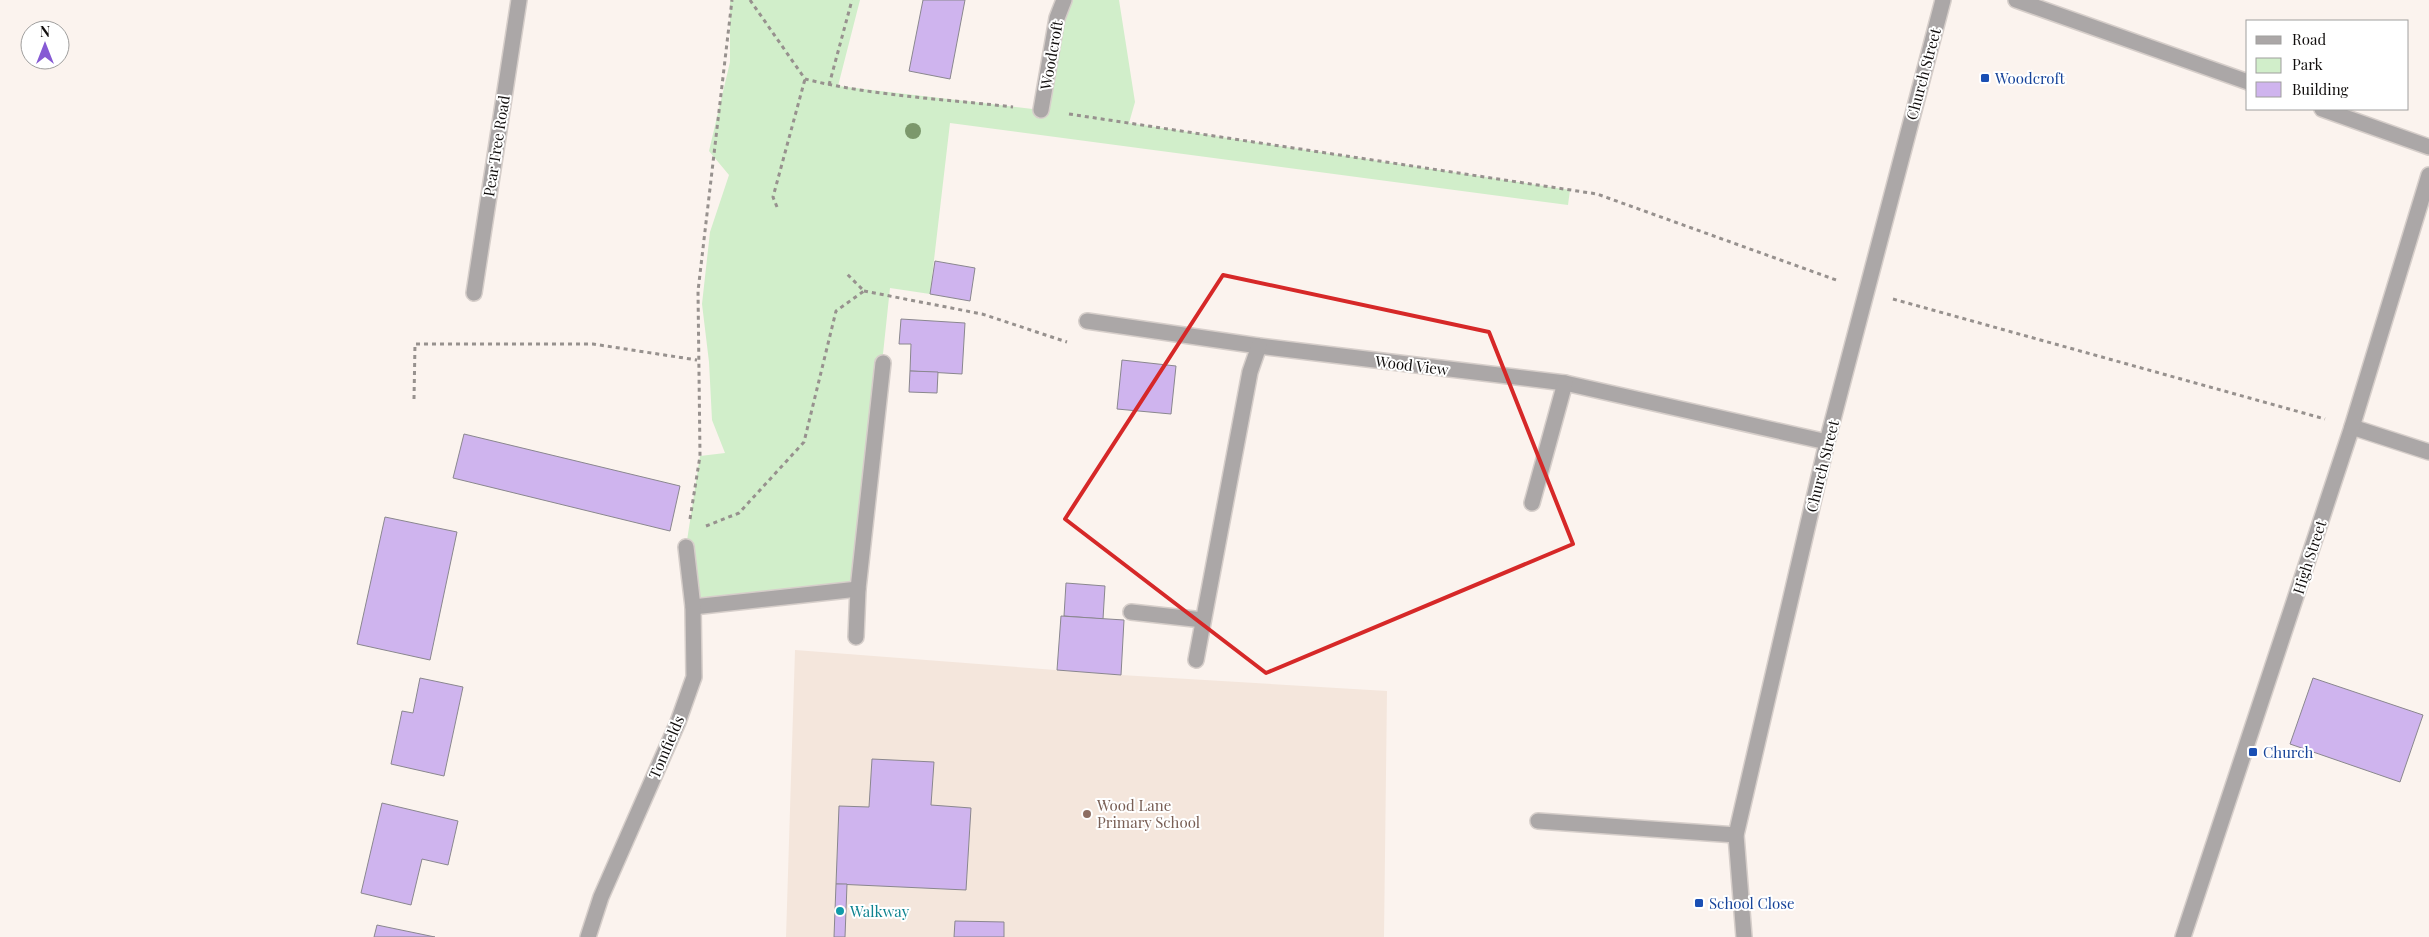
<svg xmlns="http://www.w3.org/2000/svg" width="2429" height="937" viewBox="0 0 2429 937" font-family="'Playfair Display',serif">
<rect width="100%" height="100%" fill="#fbf3ee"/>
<!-- built -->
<polygon fill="#f4e6dc" points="795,650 1121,675 1387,691 1384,937 786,937"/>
<!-- green -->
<polygon fill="#d1eeca" points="730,0 860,0 838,86 1041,110 1064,0 1119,0 1135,102 1129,123 1570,190 1568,205 950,123 930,294 890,288 858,589 693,607 686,547 700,456 725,453 712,420 709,362 702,304 710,232 729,175 709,151 730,62"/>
<!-- building -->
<g fill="#cfb4ee" stroke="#8a878e">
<polygon points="923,0 965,0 950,79 909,71"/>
<polygon points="935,261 975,268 970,301 930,294"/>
<polygon points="901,319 965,323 962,374 910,371 911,344 899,344"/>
<polygon points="1122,360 1176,366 1171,414 1117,409"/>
<polygon points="910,371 938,372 937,393 909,392"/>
<polygon points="464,434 680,486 670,531 453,478"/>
<polygon points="385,517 457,532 430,660 357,644"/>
<polygon points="1066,583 1105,586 1103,619 1064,616"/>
<polygon points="1061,616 1124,620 1121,675 1057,670"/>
<polygon points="420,678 463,687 444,776 391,764 402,711 413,713"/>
<polygon points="2313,678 2423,715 2400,782 2290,744"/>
<polygon points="872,759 934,762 931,805 971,808 966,890 836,884 839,806 869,807"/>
<polygon points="382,803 458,821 448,865 422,859 411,905 361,893"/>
<polygon points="836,884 847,884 845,937 834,937"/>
<polygon points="955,921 1004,922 1004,937 954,937"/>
<polygon points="377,925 435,937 374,937"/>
</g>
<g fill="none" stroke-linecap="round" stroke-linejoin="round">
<defs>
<g id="minor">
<polyline points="2016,0 2248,82"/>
<polyline points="2322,109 2429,147"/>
<polyline points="1041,110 1057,18 1064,0"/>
<polyline points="474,293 519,0"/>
<polyline points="1087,321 1259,346 1565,383 1827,442"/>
<polyline points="2352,427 2429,452"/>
<polyline points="1532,503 1565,383"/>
<polyline points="693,607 858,589"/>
<polyline points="1131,612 1203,620"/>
<polyline points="856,637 858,589 883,363"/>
<polyline points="1196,660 1250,372 1259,346"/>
<polyline points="1538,821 1736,835"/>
<polyline points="588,937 601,897 678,722 694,677 693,607 686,547"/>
<polyline points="1744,937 1736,835 1827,442 1943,0"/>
<polyline points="2183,937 2352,427 2429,175"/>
</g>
</defs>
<!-- minor casing -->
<use href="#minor" stroke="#d6ceca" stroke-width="18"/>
<!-- path -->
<g stroke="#97918e" stroke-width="3" stroke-dasharray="4 4" stroke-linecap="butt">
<path d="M750,0l55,79c68,17 139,20 208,28"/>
<polyline points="829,85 852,0"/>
<polyline points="1069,114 1597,194 1839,281"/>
<polyline points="777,207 773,197 805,79"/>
<polyline points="864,291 982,314 1067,342"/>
<polyline points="1893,299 2325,419"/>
<polyline points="414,399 415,344 593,344 697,360"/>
<polyline points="690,519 700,456 698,291 732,0"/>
<polyline points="706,526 739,513 804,442 836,311 864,291 846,273"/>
</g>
<!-- minor -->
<use href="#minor" stroke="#aba7a7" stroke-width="15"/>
</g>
<!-- trees -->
<circle fill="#7c986c" cx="913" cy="131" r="8"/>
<!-- marked area -->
<path fill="none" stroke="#d62828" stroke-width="4" stroke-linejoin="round" d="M1223,275l266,57 84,212 -307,129 -201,-154z"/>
<!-- markers -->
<g fill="#1a4fb4" stroke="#fff" stroke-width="2">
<rect x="1980" y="73" width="10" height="10" rx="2.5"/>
<rect x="2248" y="747" width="10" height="10" rx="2.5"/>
<rect x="1694" y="898" width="10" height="10" rx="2.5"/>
</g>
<circle fill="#8d6e63" stroke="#fff" stroke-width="2" cx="1087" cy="814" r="5"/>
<circle fill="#0f9aa8" stroke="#fff" stroke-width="2" cx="840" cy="911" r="5"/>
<g text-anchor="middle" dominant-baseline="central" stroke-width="4" stroke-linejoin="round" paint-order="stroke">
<!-- street labels -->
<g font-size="15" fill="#110e0d" stroke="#fff">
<text transform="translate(1051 55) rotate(-80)">Woodcroft</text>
<text transform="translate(1923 74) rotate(-75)">Church Street</text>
<text transform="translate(496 146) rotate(-81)">Pear Tree Road</text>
<text transform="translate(1412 365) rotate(7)">Wood View</text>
<text transform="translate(1822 466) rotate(-76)">Church Street</text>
<text transform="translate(2309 557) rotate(-72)">High Street</text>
<text transform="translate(666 747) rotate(-67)">Tomfields</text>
</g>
<!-- transit labels -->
<g font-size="15" fill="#164399" stroke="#fff" text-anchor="start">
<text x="1995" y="78">Woodcroft</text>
<text x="2263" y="752">Church</text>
<text x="1709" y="903">School Close</text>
</g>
<!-- education labels -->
<g font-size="15" fill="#785e54" stroke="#fff" text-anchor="start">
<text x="1097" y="805">Wood Lane<tspan x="1097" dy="17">Primary School</tspan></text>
</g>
<!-- culture labels -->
<g font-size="15" fill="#0d838f" stroke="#fff" text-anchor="start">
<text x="850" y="911">Walkway</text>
</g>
</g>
<!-- legend -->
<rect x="2246" y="20" width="162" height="90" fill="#ffffff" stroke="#a09f9e"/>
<rect x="2256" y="36" width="25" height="8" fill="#aba7a7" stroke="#a09f9e"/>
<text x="2292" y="45" font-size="15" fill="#110e0d">Road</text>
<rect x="2256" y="58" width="25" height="15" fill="#d1eeca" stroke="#a09f9e"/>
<text x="2292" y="70" font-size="15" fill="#110e0d">Park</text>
<rect x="2256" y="82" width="25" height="15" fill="#cfb4ee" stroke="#a09f9e"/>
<text x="2292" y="95" font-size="15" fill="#110e0d">Building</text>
<!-- north arrow -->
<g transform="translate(45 45)"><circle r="24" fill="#ffffff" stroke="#a09f9e"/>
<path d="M0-4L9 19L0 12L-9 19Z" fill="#865ad4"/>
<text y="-8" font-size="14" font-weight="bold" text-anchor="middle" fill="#110e0d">N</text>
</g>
</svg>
